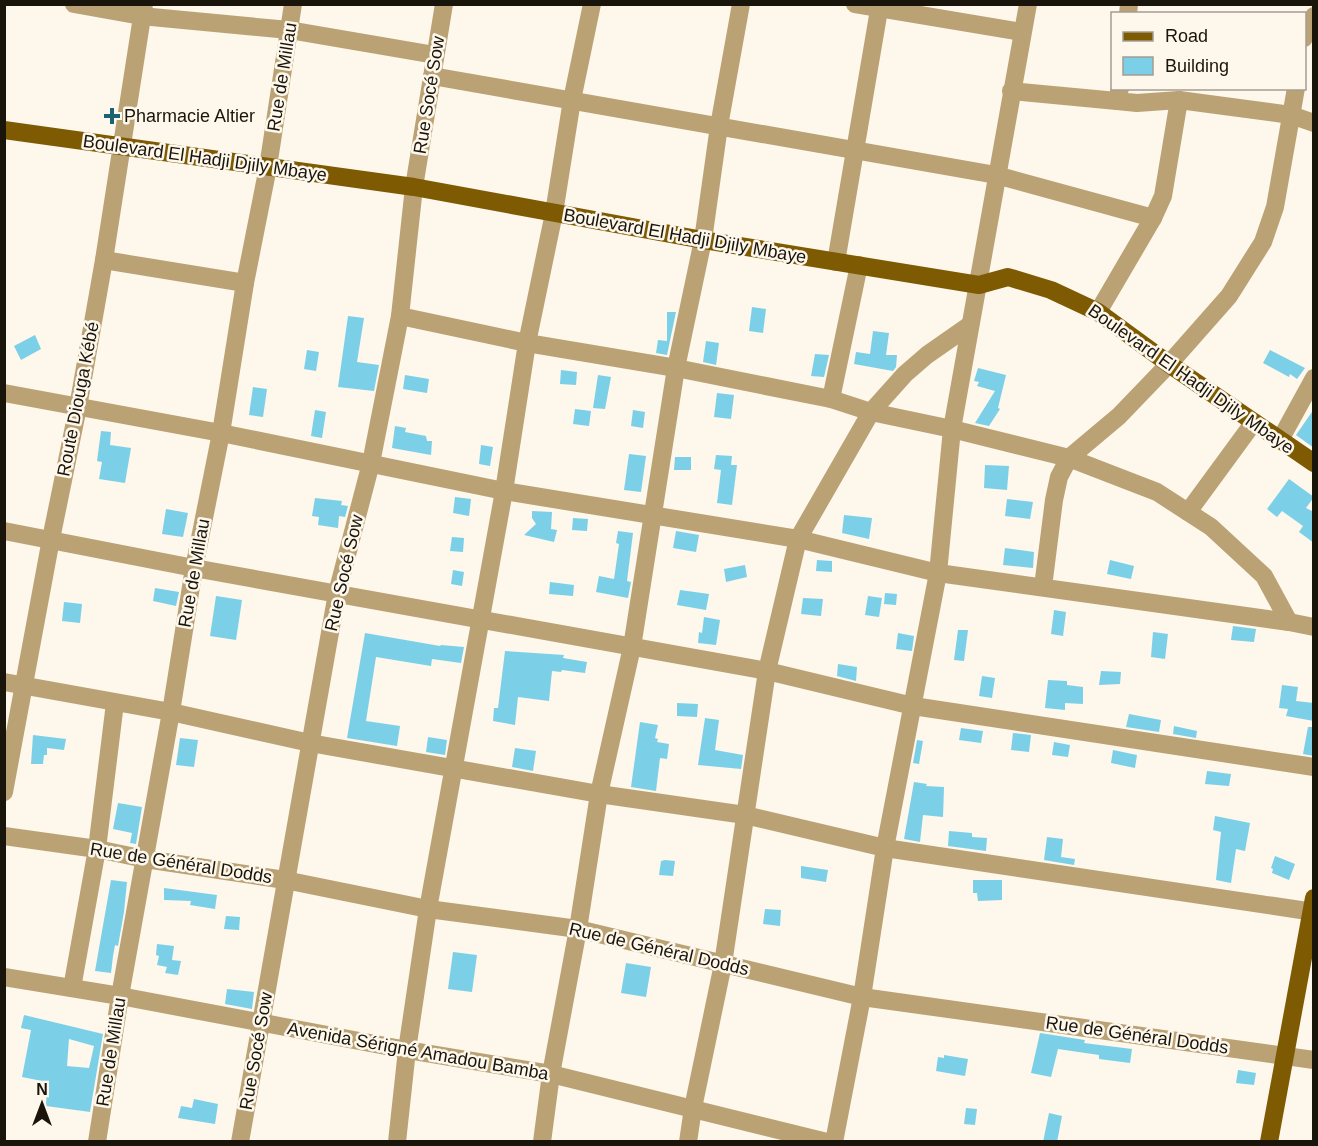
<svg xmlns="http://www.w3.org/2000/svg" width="1318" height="1146" viewBox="0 0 1318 1146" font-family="Helvetica,sans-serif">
<rect width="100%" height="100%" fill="#fdf7ec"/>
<!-- building -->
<g fill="#7bd0e8" fill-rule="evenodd">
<polygon points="752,307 766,309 763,333 749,331"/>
<polygon points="667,312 676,312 667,355 656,353 658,340 667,341"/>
<polygon points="348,316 364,318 357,362 379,365 374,391 338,387"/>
<polygon points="873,331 889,333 886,355 897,355 896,367 893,371 854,364 856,352 870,354"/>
<polygon points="35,335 41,349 21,360 14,346"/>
<polygon points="706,341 719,343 716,365 703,362"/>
<polygon points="307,350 319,352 316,371 304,369"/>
<polygon points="1270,350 1305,368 1297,379 1290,374 1289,377 1263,363"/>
<polygon points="815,354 829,355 824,377 811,376"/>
<polygon points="978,368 1006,375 998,408 1000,409 989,426 975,423 995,391 977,386 979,382 974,381"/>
<polygon points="561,370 577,372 576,385 560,384"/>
<polygon points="405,375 429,379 427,393 403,389"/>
<polygon points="598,375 611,377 605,409 593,408"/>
<polygon points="253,387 267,389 263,417 249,415"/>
<polygon points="717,393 734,395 731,419 714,417"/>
<polygon points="575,409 591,411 589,426 573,424"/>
<polygon points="1314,409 1314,448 1296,435"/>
<polygon points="315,410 326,412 322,438 311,436"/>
<polygon points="633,410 645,412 643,428 631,426"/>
<polygon points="395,426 406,428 405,432 426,436 427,441 432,441 431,455 392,448"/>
<polygon points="101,431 111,432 110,445 131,448 125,483 99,479 102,462 97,461"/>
<polygon points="481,445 493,447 490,466 479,464"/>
<polygon points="629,454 646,456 641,492 624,490"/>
<polygon points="716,455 732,456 731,465 737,465 732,505 717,503 721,470 714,469"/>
<polygon points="675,457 691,457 691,470 674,470"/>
<polygon points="985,465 1009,466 1007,490 984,488"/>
<polygon points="1289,479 1314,497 1306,508 1314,512 1314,543 1299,532 1303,526 1282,511 1277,517 1267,509"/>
<polygon points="455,497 471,499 469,516 453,513"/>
<polygon points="315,498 342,501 341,505 348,506 345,517 339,516 338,528 318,525 319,517 312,516"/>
<polygon points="1007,499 1033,502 1030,519 1005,516"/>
<polygon points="166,509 188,513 183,537 162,534"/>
<polygon points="532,511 552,512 551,529 557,530 554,542 524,535 536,524 532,518"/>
<polygon points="844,515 872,518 869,539 842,533"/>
<polygon points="573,518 588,519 587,531 572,530"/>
<polygon points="618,531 633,533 627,581 631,582 628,598 596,592 599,576 614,579 619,544 616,543"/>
<polygon points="676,531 699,535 696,552 673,548"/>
<polygon points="452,537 464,538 463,552 450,551"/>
<polygon points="1005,548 1034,552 1033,568 1003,565"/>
<polygon points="817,560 832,561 832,572 816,571"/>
<polygon points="1110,560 1134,566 1131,579 1107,574"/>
<polygon points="745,565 747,577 726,582 724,569"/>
<polygon points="453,570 464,572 462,586 451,584"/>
<polygon points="550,582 574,585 573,596 549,594"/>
<polygon points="155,588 179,592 176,606 153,601"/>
<polygon points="680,590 709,594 706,610 677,605"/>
<polygon points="885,593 897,594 896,605 884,604"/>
<polygon points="216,596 242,600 236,640 210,636"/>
<polygon points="868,596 882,598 879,617 865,615"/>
<polygon points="803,598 823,599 821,616 801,614"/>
<polygon points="64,602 82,604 80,623 62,621"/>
<polygon points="1054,610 1066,612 1063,636 1051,634"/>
<polygon points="704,617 720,620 716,645 698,643 699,632 702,633"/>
<polygon points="1233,626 1256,629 1254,642 1231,640"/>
<polygon points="958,630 968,630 964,661 954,660"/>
<polygon points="1153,632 1168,634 1165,659 1151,657"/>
<polygon points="365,633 440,646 441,645 464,647 461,663 432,659 431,666 376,657 366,721 400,726 397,746 347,738"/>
<polygon points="898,633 914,636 912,651 896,649"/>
<polygon points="505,651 564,655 563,658 587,662 585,673 562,670 561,672 552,671 549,701 518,697 515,725 493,721 494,708 498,708"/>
<polygon points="838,664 857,667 856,681 837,676"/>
<polygon points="1101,671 1121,672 1120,684 1099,685"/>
<polygon points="982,676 995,678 992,698 979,696"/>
<polygon points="1048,680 1067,681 1067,685 1083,687 1083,704 1065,703 1065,710 1045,708"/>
<polygon points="1282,685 1298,687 1296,701 1314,703 1314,721 1286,716 1288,709 1279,708"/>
<polygon points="677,703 698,704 697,717 677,716"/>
<polygon points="1129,714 1161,720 1159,732 1126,727"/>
<polygon points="705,718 719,720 715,750 743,755 741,769 698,765"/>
<polygon points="640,722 658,725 655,738 658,739 657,742 669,744 667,759 660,758 656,791 631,787"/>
<polygon points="1174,726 1197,731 1196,738 1173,734"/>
<polygon points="1308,727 1314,727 1314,756 1303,754"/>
<polygon points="961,728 983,731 981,743 959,740"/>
<polygon points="1013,733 1031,735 1029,752 1011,750"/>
<polygon points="33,735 66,739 64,750 47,748 47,755 44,755 43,764 31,764"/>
<polygon points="428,737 447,740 445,755 426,752"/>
<polygon points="180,738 198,740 194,767 176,765"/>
<polygon points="917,740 923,741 919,764 913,763"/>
<polygon points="1054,742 1070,745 1068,757 1052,755"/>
<polygon points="515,748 536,751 533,771 512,767"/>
<polygon points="1113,750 1137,755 1135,768 1111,763"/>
<polygon points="1207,771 1231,774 1229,786 1205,784"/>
<polygon points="914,782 927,784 926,786 944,787 943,817 923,815 920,842 904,839"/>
<polygon points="118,803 142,807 136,844 130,843 132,833 113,829"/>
<polygon points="1215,816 1250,823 1245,851 1236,849 1231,883 1216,880 1221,832 1213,830"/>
<polygon points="949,831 972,833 972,837 987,838 986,851 948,846"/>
<polygon points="1047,837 1063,839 1061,857 1075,859 1074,865 1044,860"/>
<polygon points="1275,856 1295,864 1289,880 1272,873 1273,869 1271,868"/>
<polygon points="665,860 675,861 673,876 659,875 661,861"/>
<polygon points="801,866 828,870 826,882 801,878"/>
<polygon points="111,880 127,882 124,912 118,946 115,945 113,956 111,973 95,971"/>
<polygon points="973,880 1002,880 1002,900 978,901 977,893 973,893"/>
<polygon points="164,888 217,895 215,909 190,905 191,901 164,900"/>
<polygon points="765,909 781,910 780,926 763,924"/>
<polygon points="226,916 240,917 239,930 224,929"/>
<polygon points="157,944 174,946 172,960 181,961 178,975 165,973 167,967 157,965 159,956 156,955"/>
<polygon points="453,952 477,955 472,992 448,989"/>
<polygon points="626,963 651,967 646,997 621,993"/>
<polygon points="227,989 254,992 252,1009 225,1004"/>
<path d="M24,1015l79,19 -13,78 -44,-6 1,-24 -25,-5 9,-47 -10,-2zM69,1039l25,7 -5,22 -22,-2z"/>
<polygon points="1040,1033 1085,1040 1084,1043 1132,1049 1130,1063 1099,1059 1099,1055 1058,1049 1051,1077 1031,1073"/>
<polygon points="944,1055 968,1059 965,1076 936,1071 938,1057 944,1058"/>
<polygon points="1238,1070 1256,1073 1254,1085 1236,1083"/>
<polygon points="194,1099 218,1104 215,1124 178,1118 181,1106 192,1108"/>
<polygon points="966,1108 977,1109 975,1125 964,1124"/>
<polygon points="1049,1113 1062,1116 1057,1142 1043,1142"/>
</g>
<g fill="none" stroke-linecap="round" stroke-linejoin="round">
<!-- minor -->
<g stroke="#baa275" stroke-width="18">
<polyline points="74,4 141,16 289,30 435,55"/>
<polyline points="855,4 1022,32"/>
<polyline points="1128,14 1129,4"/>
<polyline points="1304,38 1314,16"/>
<polyline points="432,76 996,175 1153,218"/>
<polyline points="1120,88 1117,101 1137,103 1179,100 1291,115 1314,123"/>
<polyline points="1011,91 1117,101"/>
<polyline points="104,260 245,283"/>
<polyline points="836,262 880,4"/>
<polyline points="1098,312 1153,218 1163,196 1179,100"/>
<polyline points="400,316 527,343 676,368 831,399 871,412 952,429 1069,458 1157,492 1211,527 1264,576 1289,622"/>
<polyline points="4,393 221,433 504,491 798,539 938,573 1289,622 1314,627"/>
<polyline points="831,399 859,265"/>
<polyline points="1280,440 1314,378"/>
<polyline points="1188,512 1254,422"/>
<polyline points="4,531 194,568 767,671 913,706 1314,767"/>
<polyline points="1043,587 1054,500 1059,477 1069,458 1119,416 1169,364 1229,296 1263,242 1275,207 1296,88"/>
<polyline points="4,682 171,712 310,743 599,794 745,815 885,848 1314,912"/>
<polyline points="4,792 51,539 78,407 104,260 144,4"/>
<polyline points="4,836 97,849 145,859 285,880 428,909 578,929 862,997 1314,1060"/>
<polyline points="4,977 120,996 407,1050 551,1074 827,1142"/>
<polyline points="72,988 97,849 115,703"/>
<polyline points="97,1142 120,996 171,712 194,568 221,433 245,283 268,167 293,4"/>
<polyline points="240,1142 337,593 371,463 400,316 414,187 444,4"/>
<polyline points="397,1142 407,1050 428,909 504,491 527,343 554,213 572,100 592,4"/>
<polyline points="542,1142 551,1074 578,929 599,794 632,647 676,368 703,240 719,126 741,4"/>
<polyline points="688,1142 693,1108 723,964 767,671 798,539 871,412 905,374 927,355 970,325"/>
<polyline points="834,1142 862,997 885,848 938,573 952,429 1028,4"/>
</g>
<!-- major -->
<g stroke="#7e5b02" stroke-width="18">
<polyline points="4,130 414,187 703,240 979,285 1008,277 1051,290 1098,312 1169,364 1314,463"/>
<polyline points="1269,1142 1314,898"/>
</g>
</g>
<!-- markers -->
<path fill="#1c6273" stroke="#fdf7ec" stroke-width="2" d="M109 107h6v6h6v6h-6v6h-6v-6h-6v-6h6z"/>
<g text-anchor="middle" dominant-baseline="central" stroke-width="5" stroke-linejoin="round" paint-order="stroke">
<!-- street labels -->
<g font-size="18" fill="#1a150b" stroke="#fdf7ec">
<text transform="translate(282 77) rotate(-81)">Rue de Millau</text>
<text transform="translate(429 95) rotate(-81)">Rue Socé Sow</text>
<text transform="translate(205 158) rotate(8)">Boulevard El Hadji Djily Mbaye</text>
<text transform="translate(685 236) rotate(10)">Boulevard El Hadji Djily Mbaye</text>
<text transform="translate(1191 379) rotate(35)">Boulevard El Hadji Djily Mbaye</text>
<text transform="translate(78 399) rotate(-79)">Route Diouga Kébé</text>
<text transform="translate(194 573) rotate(-80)">Rue de Millau</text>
<text transform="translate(344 573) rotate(-77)">Rue Socé Sow</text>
<text transform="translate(181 863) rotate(9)">Rue de Général Dodds</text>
<text transform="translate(659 949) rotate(13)">Rue de Général Dodds</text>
<text transform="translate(1137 1035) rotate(8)">Rue de Général Dodds</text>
<text transform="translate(256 1051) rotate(-80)">Rue Socé Sow</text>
<text transform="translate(418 1051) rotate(10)">Avenida Sérigné Amadou Bamba</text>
<text transform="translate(111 1052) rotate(-81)">Rue de Millau</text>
</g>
<!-- poi labels -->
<g font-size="18" fill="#1a150b" stroke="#fdf7ec" text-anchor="start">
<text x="124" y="116">Pharmacie Altier</text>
</g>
</g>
<!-- border -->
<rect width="1318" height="1146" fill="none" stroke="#1a150b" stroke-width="12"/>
<!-- legend -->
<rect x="1111" y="12" width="195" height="78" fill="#fdf7ec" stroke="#a29d92" stroke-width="1.5"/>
<rect x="1123" y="32" width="30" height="9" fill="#7e5b02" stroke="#a29d92" stroke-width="1.5"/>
<text x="1165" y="42" font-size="18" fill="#1a150b">Road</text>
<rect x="1123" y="57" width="30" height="18" fill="#7bd0e8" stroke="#a29d92" stroke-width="1.5"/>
<text x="1165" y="72" font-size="18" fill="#1a150b">Building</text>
<!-- north arrow -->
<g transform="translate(42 1104)" stroke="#fdf7ec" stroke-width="4.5" paint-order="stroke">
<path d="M0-4.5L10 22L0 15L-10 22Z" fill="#1a150b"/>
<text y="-9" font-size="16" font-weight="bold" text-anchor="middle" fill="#1a150b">N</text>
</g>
</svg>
